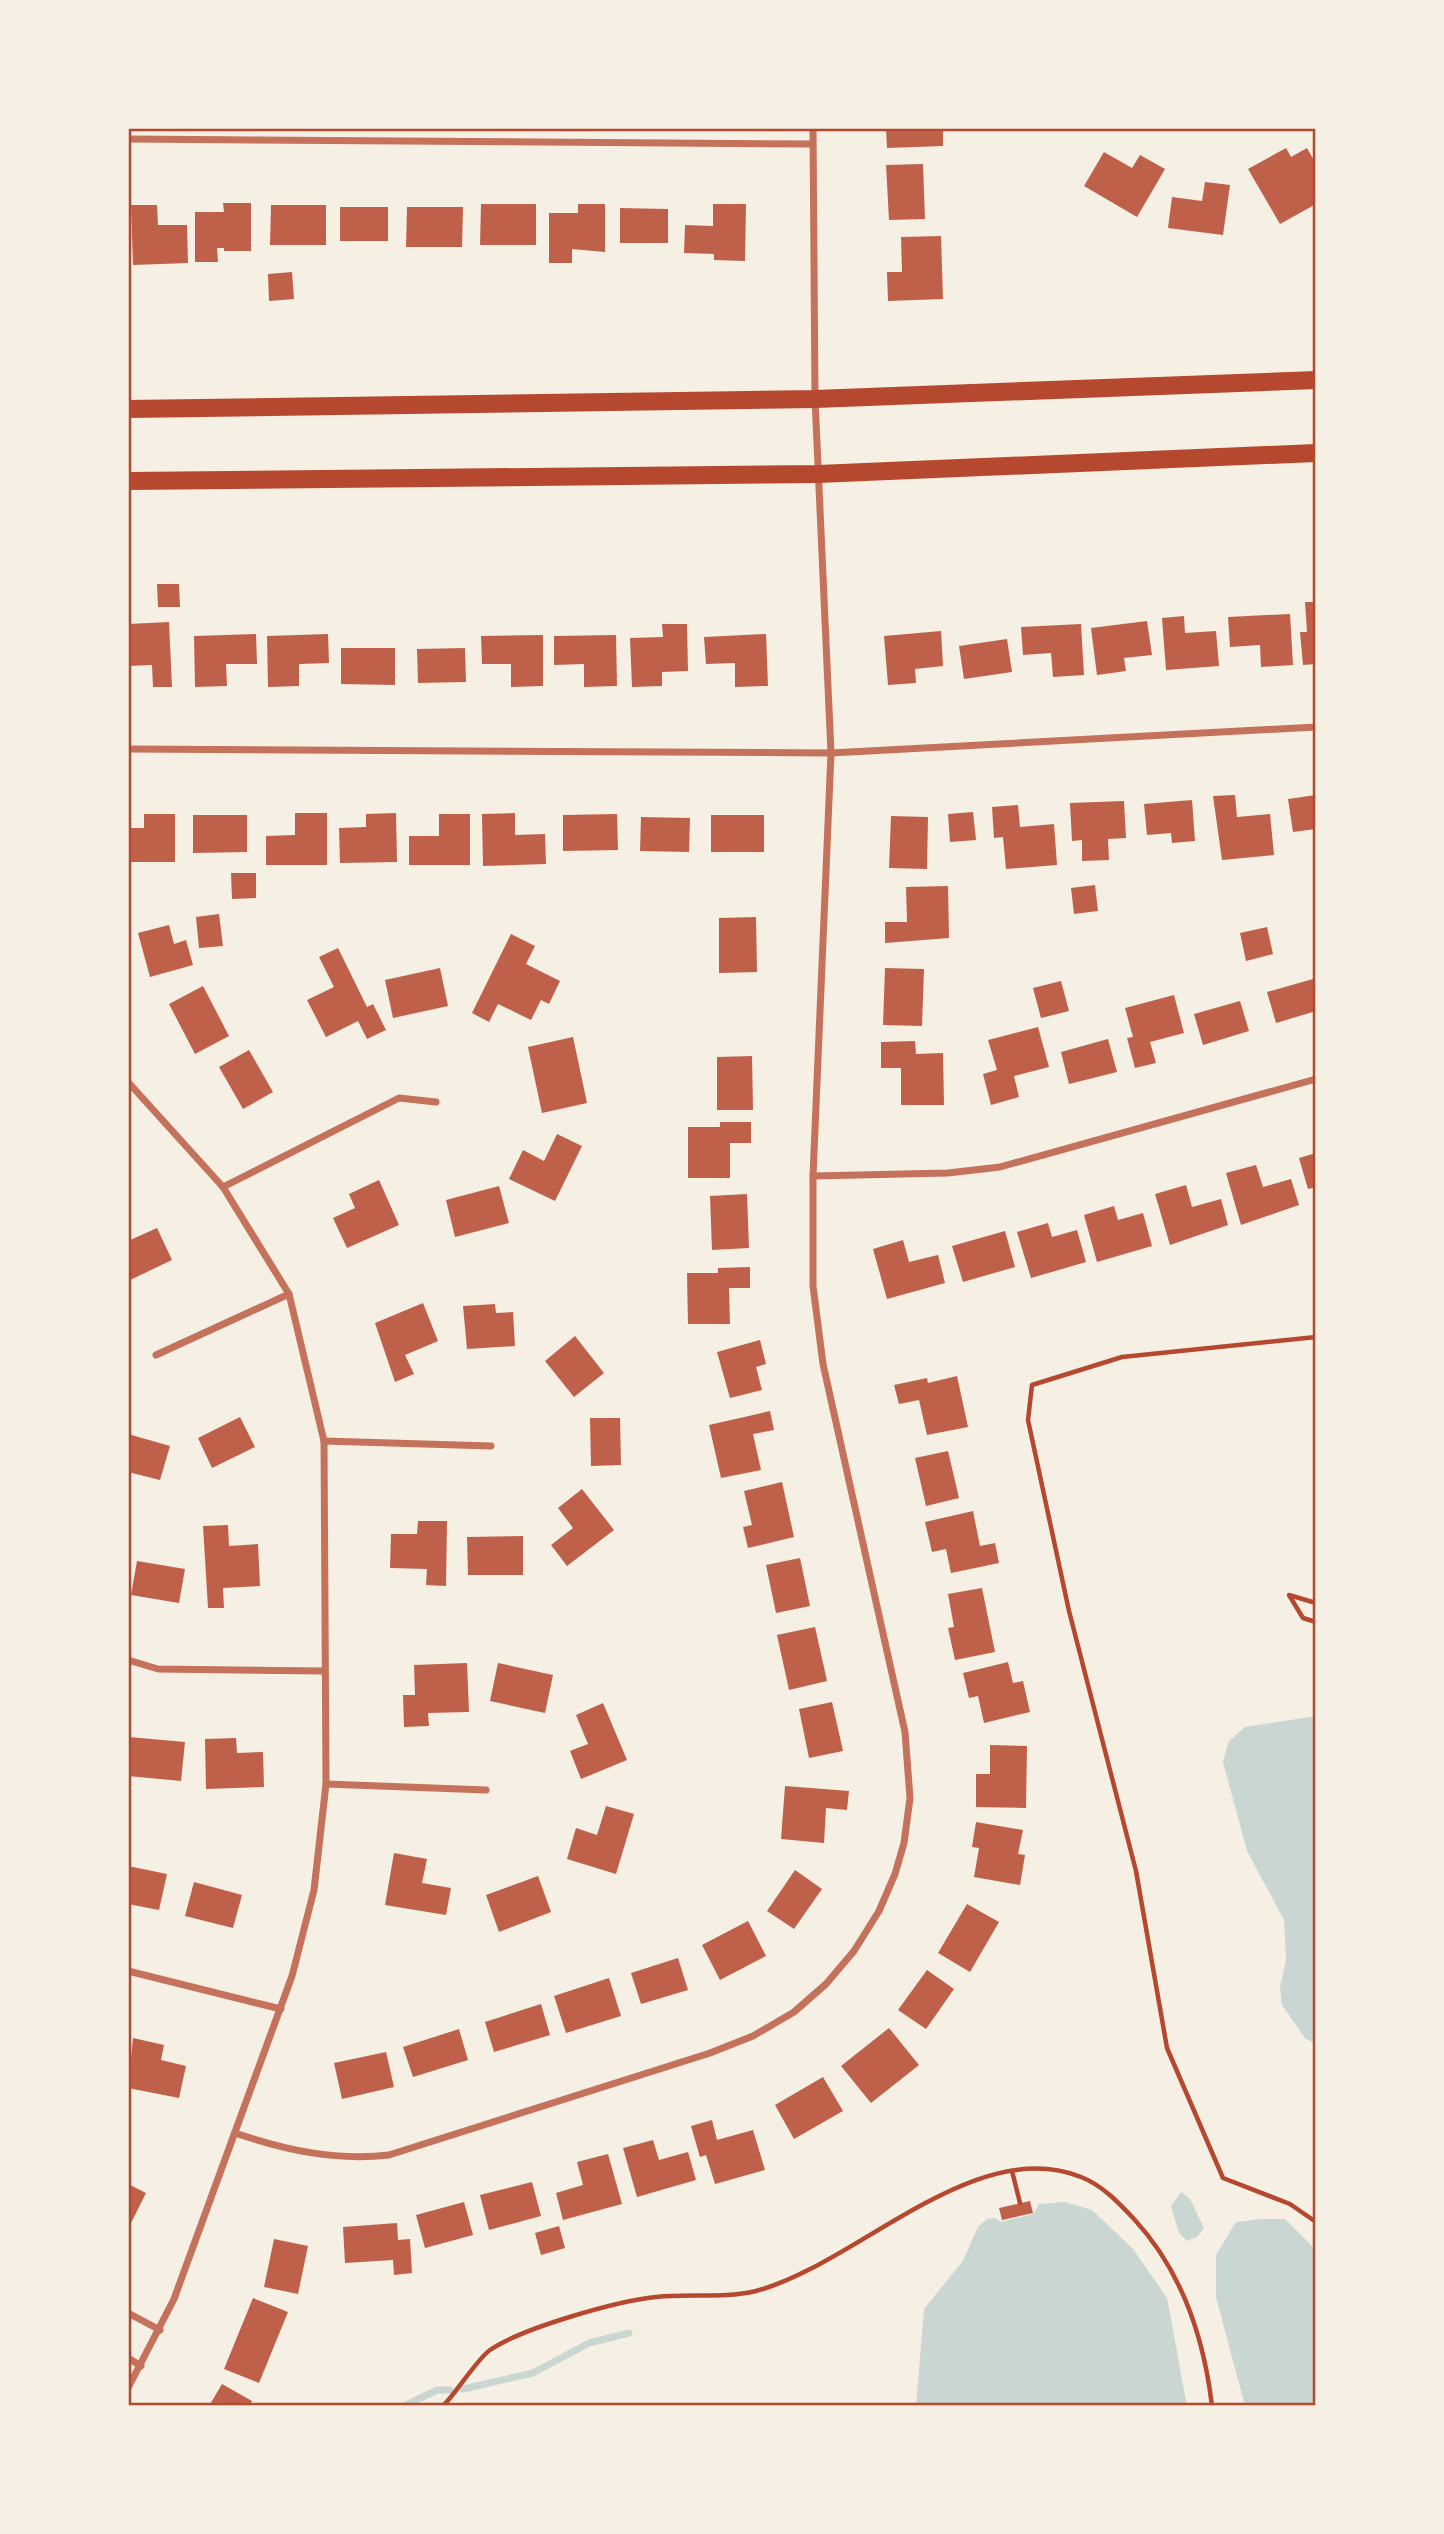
<svg xmlns="http://www.w3.org/2000/svg" width="1444" height="2534" viewBox="0 0 1444 2534" font-family="Commissioner,sans-serif">
<rect width="100%" height="100%" fill="#f6efe4"/>
<!-- water -->
<g fill="#c9d6d2">
<polygon points="1316,1716 1316,2044 1305,2038 1282,2005 1280,1988 1286,1959 1284,1920 1247,1851 1223,1762 1229,1741 1245,1727"/>
<polygon points="1181,2192 1190,2199 1204,2228 1197,2237 1187,2241 1179,2233 1171,2206"/>
<polygon points="1065,2202 1092,2210 1133,2249 1167,2298 1187,2406 916,2406 924,2309 963,2261 978,2227 987,2219 995,2218 1001,2222 1033,2214 1039,2204"/>
<polygon points="1262,2219 1285,2219 1316,2250 1316,2406 1245,2406 1216,2297 1216,2255 1236,2222"/>
</g>
<g fill="none" stroke-linecap="round" stroke-linejoin="round">
<!-- stream -->
<g stroke="#c9d6d2" stroke-width="7">
<polyline points="463,2389 533,2373 589,2343 629,2333"/>
<polyline points="404,2406 437,2390 450,2390"/>
</g>
</g>
<!-- building -->
<g fill="#bf614a">
<polygon points="886,128 943,128 943,146 887,148"/>
<polygon points="1286,148 1291,157 1307,148 1316,164 1316,204 1280,224 1248,169"/>
<polygon points="1104,152 1132,168 1140,155 1165,169 1137,217 1084,186"/>
<polygon points="923,164 925,219 889,220 886,165"/>
<polygon points="1205,182 1230,185 1223,235 1168,228 1172,197 1202,201"/>
<polygon points="223,203 251,203 251,251 224,251 224,248 217,248 218,262 195,262 195,212 224,212"/>
<polygon points="481,204 536,204 536,245 480,245"/>
<polygon points="578,204 605,204 605,252 572,249 572,263 549,263 549,213 578,213"/>
<polygon points="713,204 746,204 745,261 714,260 714,254 684,253 685,225 713,226"/>
<polygon points="131,205 157,205 158,225 187,225 188,263 133,265"/>
<polygon points="271,205 326,205 326,245 270,245"/>
<rect x="340" y="207" width="48" height="34"/>
<polygon points="407,207 463,207 462,247 406,247"/>
<polygon points="620,208 668,209 668,243 620,243"/>
<polygon points="941,236 943,299 888,301 887,272 902,272 901,237"/>
<polygon points="292,272 294,299 269,301 268,274"/>
<polygon points="157,584 179,584 180,607 158,607"/>
<polygon points="1305,602 1316,602 1316,664 1303,665 1300,632 1307,632"/>
<polygon points="1290,614 1293,665 1261,667 1260,645 1230,647 1228,617"/>
<polygon points="1184,616 1185,633 1216,631 1219,666 1166,670 1162,618"/>
<polygon points="1147,621 1152,655 1124,658 1126,671 1097,675 1091,628"/>
<polygon points="169,622 172,687 153,687 152,665 128,666 128,624"/>
<polygon points="662,624 687,624 688,671 662,672 662,686 632,687 630,638 663,637"/>
<polygon points="1081,624 1084,675 1053,677 1051,653 1023,655 1021,627"/>
<polygon points="941,631 943,666 915,669 916,683 888,685 884,636"/>
<polygon points="256,634 257,664 226,664 227,686 195,687 194,636"/>
<polygon points="328,634 329,663 299,664 299,686 268,687 267,636"/>
<polygon points="766,634 768,686 735,687 735,663 706,664 704,637"/>
<polygon points="543,635 543,686 511,687 511,664 482,664 481,636"/>
<polygon points="616,635 617,686 584,687 584,664 554,665 554,636"/>
<polygon points="1007,639 1012,672 964,679 959,646"/>
<polygon points="341,648 395,648 395,685 341,684"/>
<polygon points="465,648 466,682 418,683 417,649"/>
<polygon points="1235,795 1237,817 1270,814 1274,855 1222,860 1213,796"/>
<polygon points="1316,795 1316,829 1293,832 1288,799"/>
<polygon points="1192,800 1195,841 1172,843 1171,833 1147,835 1144,804"/>
<polygon points="1124,801 1126,838 1108,839 1109,860 1082,861 1082,840 1072,841 1070,803"/>
<polygon points="1018,805 1020,827 1054,824 1057,865 1006,869 1003,837 994,838 992,807"/>
<polygon points="973,812 976,840 950,842 948,814"/>
<polygon points="295,813 327,813 327,865 266,865 266,836 295,835"/>
<polygon points="396,813 397,862 340,863 339,828 366,827 366,814"/>
<polygon points="515,813 515,835 545,834 546,864 483,866 482,814"/>
<polygon points="144,814 175,814 175,862 128,862 128,828 144,828"/>
<polygon points="439,814 470,814 470,865 409,865 409,836 439,836"/>
<polygon points="617,814 618,850 563,851 563,815"/>
<polygon points="193,815 247,815 247,852 193,853"/>
<rect x="711" y="815" width="53" height="37"/>
<polygon points="891,816 928,817 927,869 889,868"/>
<polygon points="641,817 690,818 689,852 640,851"/>
<polygon points="231,873 256,873 256,898 232,899"/>
<polygon points="1095,885 1098,911 1074,914 1071,888"/>
<polygon points="948,886 949,938 885,943 885,922 907,922 906,887"/>
<polygon points="219,914 223,946 199,948 196,917"/>
<polygon points="756,917 757,972 719,973 719,918"/>
<polygon points="169,925 174,944 186,940 193,965 150,977 138,933"/>
<polygon points="1267,927 1273,954 1246,961 1240,933"/>
<polygon points="511,934 535,946 526,964 560,981 549,1004 541,1000 531,1020 498,1004 489,1022 472,1013"/>
<polygon points="338,948 367,1007 373,1004 386,1030 367,1039 358,1021 326,1037 307,1000 334,987 319,957"/>
<polygon points="440,968 448,1006 393,1018 385,980"/>
<polygon points="885,968 924,969 922,1026 883,1025"/>
<polygon points="1313,979 1316,1011 1276,1023 1267,992"/>
<polygon points="1061,981 1069,1011 1041,1018 1033,988"/>
<polygon points="203,986 229,1036 195,1054 169,1004"/>
<polygon points="1174,995 1184,1033 1150,1042 1156,1063 1135,1068 1127,1038 1133,1037 1125,1008"/>
<polygon points="1240,1001 1249,1031 1203,1045 1194,1014"/>
<polygon points="1038,1027 1049,1067 1014,1076 1019,1097 991,1105 983,1074 997,1070 988,1040"/>
<polygon points="573,1037 587,1103 542,1113 528,1047"/>
<polygon points="1108,1039 1117,1072 1069,1084 1061,1052"/>
<polygon points="915,1041 916,1054 943,1053 944,1105 901,1105 901,1068 881,1068 881,1042"/>
<polygon points="249,1050 273,1092 243,1109 219,1067"/>
<polygon points="752,1056 753,1110 717,1110 717,1057"/>
<polygon points="720,1122 751,1122 751,1143 730,1143 730,1178 688,1178 688,1127 720,1127"/>
<polygon points="557,1134 582,1146 555,1201 509,1179 523,1150 544,1161"/>
<polygon points="1316,1153 1316,1187 1308,1189 1299,1158"/>
<polygon points="1256,1165 1263,1187 1291,1179 1299,1205 1241,1225 1226,1173"/>
<polygon points="379,1180 399,1225 347,1248 333,1218 355,1208 349,1194"/>
<polygon points="1186,1185 1192,1207 1221,1199 1228,1225 1170,1245 1155,1194"/>
<polygon points="499,1186 509,1223 455,1237 446,1200"/>
<polygon points="747,1194 749,1248 712,1250 710,1196"/>
<polygon points="1114,1206 1118,1220 1143,1213 1152,1246 1097,1262 1084,1215"/>
<polygon points="1048,1223 1052,1237 1077,1230 1086,1262 1031,1278 1017,1232"/>
<polygon points="157,1228 172,1260 128,1281 128,1241"/>
<polygon points="1005,1231 1015,1267 963,1282 952,1246"/>
<polygon points="903,1240 909,1262 938,1255 945,1283 887,1299 873,1249"/>
<polygon points="750,1267 750,1288 729,1288 730,1324 688,1324 687,1273 718,1273 718,1268"/>
<polygon points="423,1303 438,1341 405,1355 414,1374 395,1382 375,1323"/>
<polygon points="495,1304 496,1313 513,1312 515,1346 467,1349 463,1306"/>
<polygon points="575,1336 604,1373 574,1397 545,1361"/>
<polygon points="760,1340 766,1364 756,1367 762,1390 730,1398 717,1352"/>
<polygon points="957,1376 968,1427 927,1435 919,1400 899,1404 894,1385 927,1378 928,1383"/>
<polygon points="770,1411 774,1430 753,1434 761,1470 721,1478 709,1425"/>
<polygon points="240,1417 255,1447 212,1468 198,1438"/>
<polygon points="590,1418 620,1418 621,1465 591,1466"/>
<polygon points="128,1434 170,1446 160,1480 128,1472"/>
<polygon points="948,1451 959,1498 926,1506 915,1458"/>
<polygon points="782,1482 794,1537 748,1548 743,1527 752,1525 744,1491"/>
<polygon points="582,1489 614,1530 567,1566 551,1545 573,1528 558,1508"/>
<polygon points="973,1511 980,1546 995,1543 999,1563 951,1573 946,1549 932,1552 925,1522"/>
<polygon points="418,1521 447,1521 446,1586 426,1585 427,1569 390,1568 391,1534 417,1534"/>
<polygon points="228,1525 229,1546 258,1544 260,1586 223,1588 224,1608 208,1608 203,1526"/>
<polygon points="523,1536 523,1575 468,1575 467,1537"/>
<polygon points="800,1558 810,1606 776,1613 766,1565"/>
<polygon points="137,1561 185,1569 179,1603 131,1595"/>
<polygon points="982,1588 995,1652 955,1660 948,1628 954,1627 948,1594"/>
<polygon points="815,1627 827,1681 789,1690 777,1635"/>
<polygon points="1008,1662 1013,1683 1023,1681 1030,1712 984,1723 978,1696 969,1698 963,1673"/>
<polygon points="467,1663 469,1712 428,1713 429,1726 404,1727 403,1695 415,1695 414,1665"/>
<polygon points="498,1663 553,1675 545,1713 490,1701"/>
<polygon points="832,1702 843,1751 809,1758 799,1709"/>
<polygon points="603,1703 627,1760 581,1779 570,1751 588,1744 576,1715"/>
<polygon points="129,1737 185,1742 181,1781 128,1776"/>
<polygon points="236,1738 237,1753 263,1752 264,1787 206,1789 205,1739"/>
<polygon points="990,1745 1027,1746 1026,1808 976,1807 976,1774 990,1774"/>
<polygon points="785,1786 849,1791 847,1810 826,1808 824,1843 781,1839"/>
<polygon points="606,1806 634,1814 616,1874 567,1859 576,1828 597,1835"/>
<polygon points="976,1822 1023,1830 1018,1854 1025,1855 1020,1885 974,1877 979,1848 972,1847"/>
<polygon points="394,1853 427,1859 422,1883 451,1888 446,1915 385,1905"/>
<polygon points="128,1866 167,1874 159,1910 128,1904"/>
<polygon points="795,1870 822,1889 794,1929 767,1911"/>
<polygon points="538,1876 551,1912 499,1932 486,1895"/>
<polygon points="194,1882 242,1895 233,1928 185,1916"/>
<polygon points="967,1904 999,1922 970,1972 938,1953"/>
<polygon points="748,1921 766,1956 720,1980 702,1945"/>
<polygon points="678,1958 688,1990 641,2004 631,1973"/>
<polygon points="927,1970 954,1989 926,2029 898,2010"/>
<polygon points="609,1978 621,2016 566,2033 554,1996"/>
<polygon points="541,2004 550,2035 494,2052 485,2022"/>
<polygon points="889,2028 919,2065 871,2103 841,2066"/>
<polygon points="459,2029 468,2060 413,2077 403,2047"/>
<polygon points="133,2038 164,2045 161,2060 186,2066 179,2098 128,2088"/>
<polygon points="386,2052 394,2087 342,2099 334,2063"/>
<polygon points="823,2077 843,2111 794,2139 775,2105"/>
<polygon points="712,2120 717,2140 753,2130 765,2170 715,2184 706,2155 700,2157 691,2126"/>
<polygon points="653,2140 659,2160 688,2152 696,2180 637,2197 623,2148"/>
<polygon points="608,2154 622,2204 563,2220 556,2193 583,2185 577,2162"/>
<polygon points="532,2182 541,2216 489,2230 480,2195"/>
<polygon points="128,2184 146,2193 128,2229"/>
<polygon points="1030,2201 1033,2213 1002,2220 999,2208"/>
<polygon points="464,2202 473,2235 425,2248 416,2215"/>
<polygon points="397,2223 398,2240 410,2239 412,2273 394,2275 393,2260 345,2263 343,2227"/>
<polygon points="559,2226 565,2248 541,2255 535,2233"/>
<polygon points="274,2239 308,2246 298,2294 264,2287"/>
<polygon points="253,2298 288,2312 259,2383 224,2369"/>
<polygon points="222,2384 252,2401 249,2406 209,2406"/>
</g>
<g fill="none" stroke-linecap="round" stroke-linejoin="round">
<!-- path -->
<g stroke="#b5482f" stroke-width="4.5">
<polyline points="1316,1337 1122,1357 1032,1385 1028,1420 1069,1611 1136,1871 1167,2048 1223,2178 1290,2204 1316,2222"/>
<polyline points="1316,1603 1289,1595 1303,1618 1316,1622"/>
<polyline points="1012,2171 1020,2203"/>
<path d="M443,2406c14,-14 34,-47 47,-56 32,-22 127,-49 166,-53 33,-4 66,2 100,-6 100,-26 218,-157 325,-114 21,8 38,26 53,42 48,52 70,119 78,187"/>
</g>
<!-- minor -->
<g stroke="#c5725c" stroke-width="7">
<polyline points="128,139 813,144"/>
<polyline points="128,749 831,753 1316,727"/>
<polyline points="128,1082 223,1187 289,1294 324,1441 326,1784 314,1890 292,1976 174,2299 128,2388"/>
<polyline points="813,1176 948,1173 1000,1167 1316,1079"/>
<polyline points="223,1187 399,1098 436,1102"/>
<polyline points="156,1355 289,1294"/>
<polyline points="324,1441 491,1446"/>
<polyline points="128,1660 158,1669 325,1671"/>
<polyline points="326,1784 486,1790"/>
<polyline points="128,1971 281,2009"/>
<path d="M235,2133c51,17 99,28 154,22l321,-102 43,-17 41,-24 32,-28 28,-33 25,-40 16,-37 9,-31 6,-45 -5,-66 -82,-368 -10,-78v-110l18,-423 -16,-354 -2,-271"/>
<polyline points="128,2313 160,2330"/>
<polyline points="128,2358 141,2366"/>
</g>
<!-- primary -->
<g stroke="#b5482f" stroke-width="18">
<polyline points="128,409 815,399 1316,380"/>
<polyline points="128,481 818,474 1316,453"/>
</g>
</g>
<!-- border -->
<rect width="1444" height="2534" fill="none" stroke="#f6efe4" stroke-width="259"/>
<rect x="130" y="130" width="1184" height="2274" fill="none" stroke="#b5482f" stroke-width="2.5"/>
</svg>
